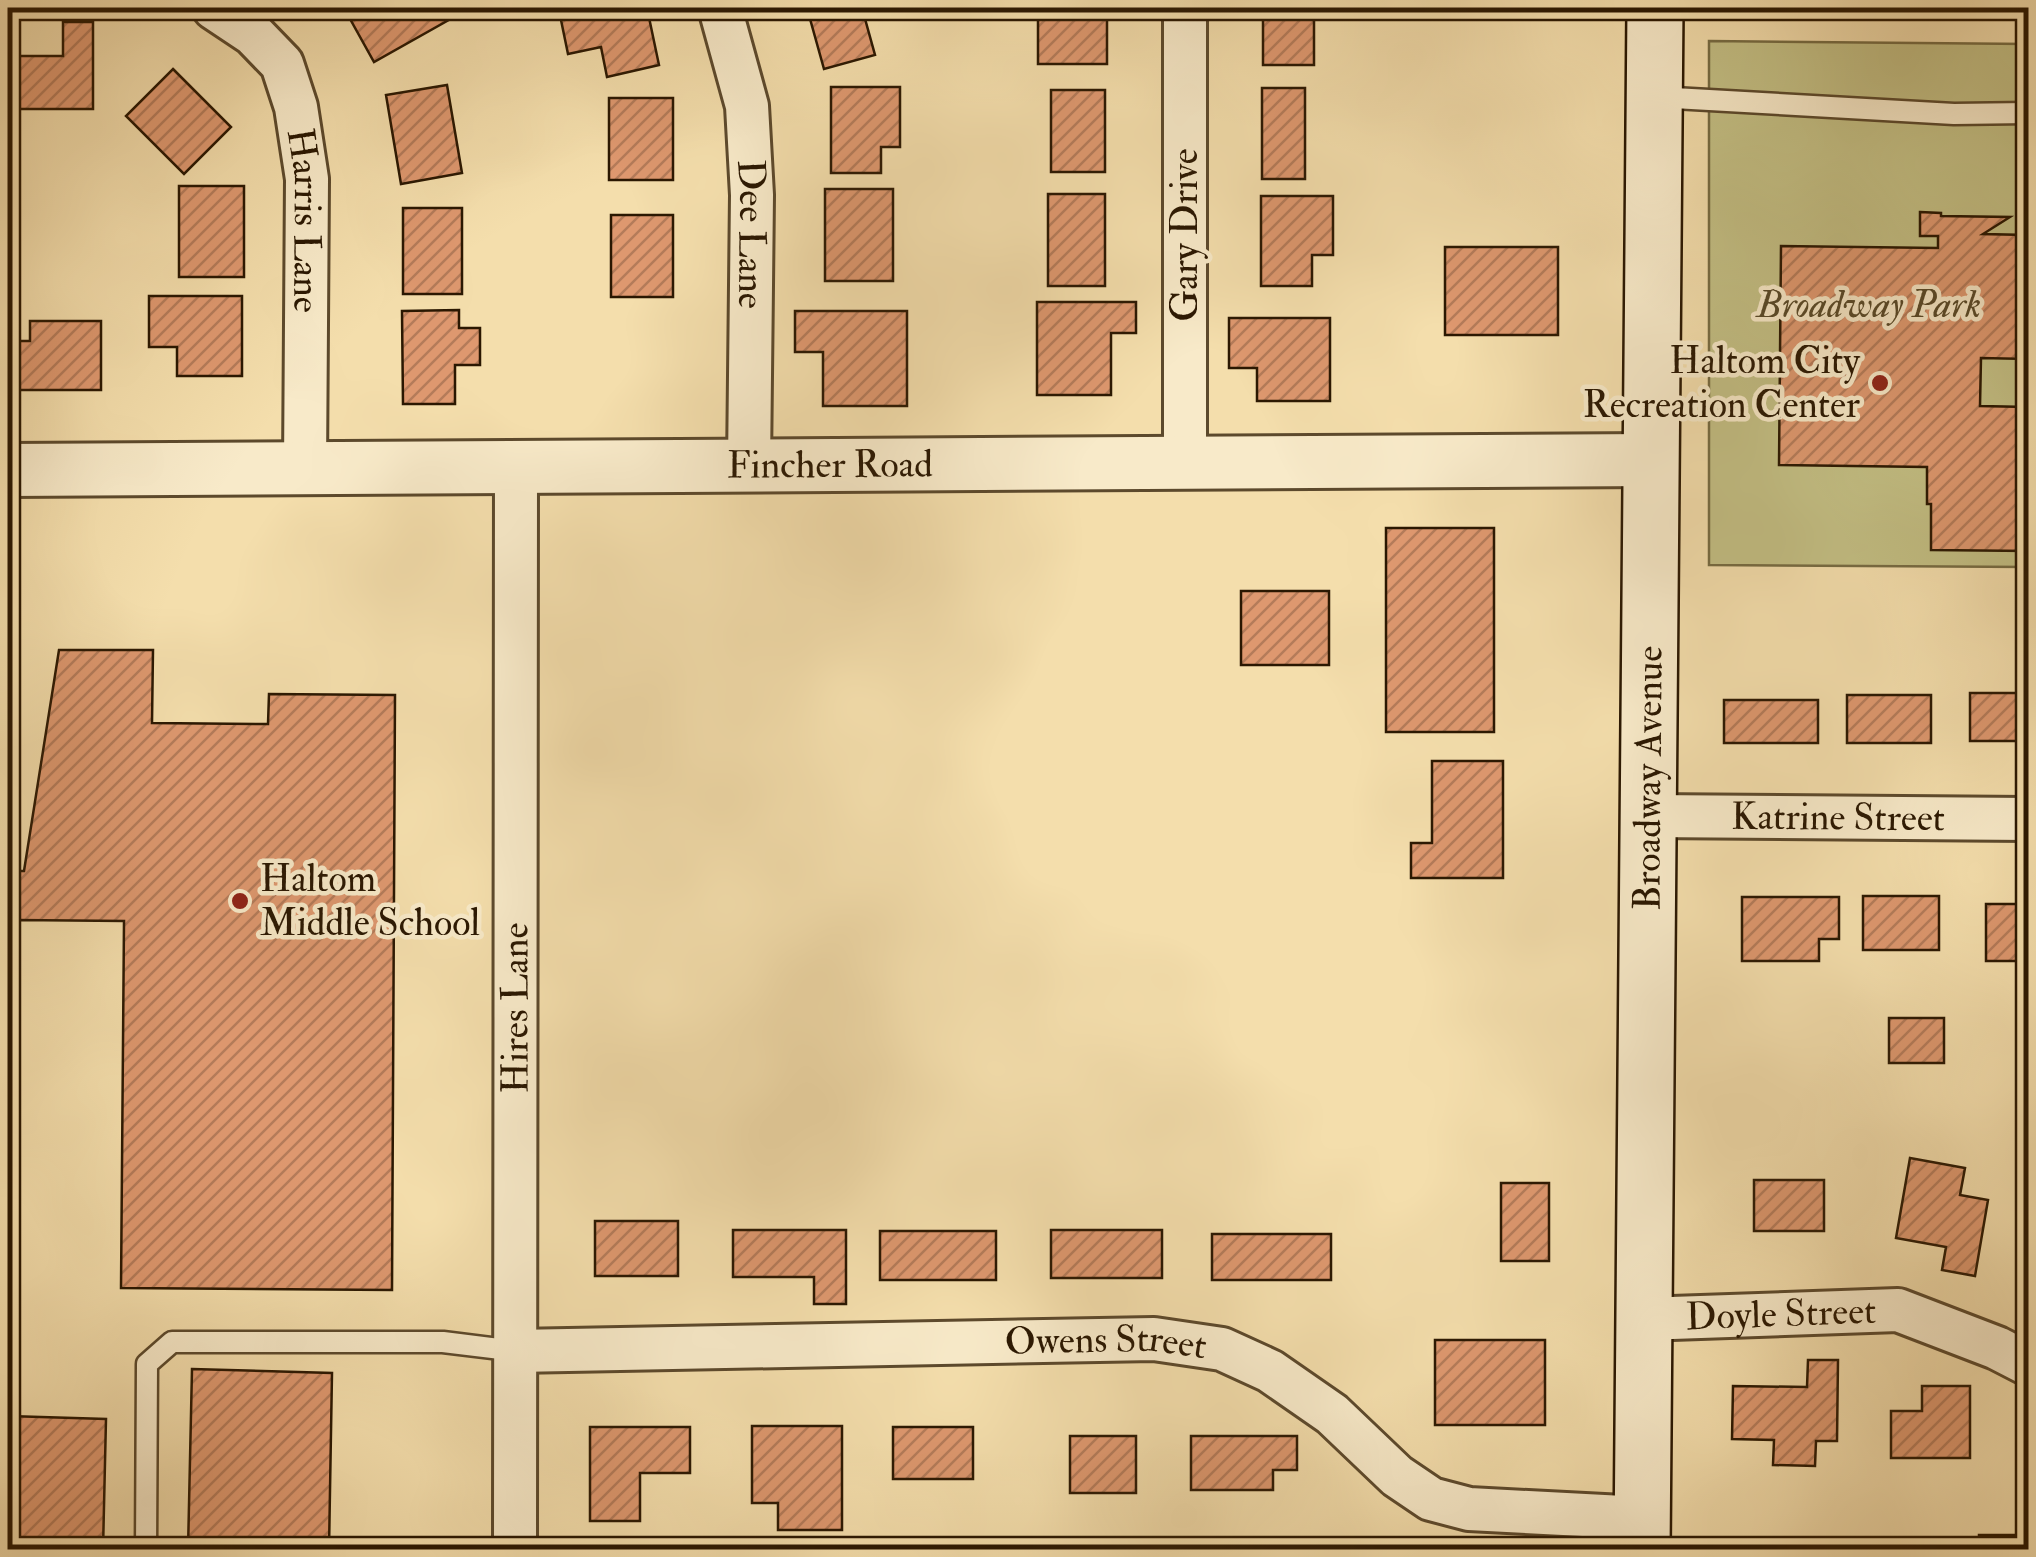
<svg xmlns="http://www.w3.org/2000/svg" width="2036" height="1557" viewBox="0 0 2036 1557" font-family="'IM FELL Double Pica',serif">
<defs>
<pattern id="building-hatch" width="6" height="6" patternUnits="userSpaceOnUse" patternTransform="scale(2.5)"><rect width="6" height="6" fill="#de986f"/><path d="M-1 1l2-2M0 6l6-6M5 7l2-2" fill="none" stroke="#b47b59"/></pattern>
</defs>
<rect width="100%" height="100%" fill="#f4deac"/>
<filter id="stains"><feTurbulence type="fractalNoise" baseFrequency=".002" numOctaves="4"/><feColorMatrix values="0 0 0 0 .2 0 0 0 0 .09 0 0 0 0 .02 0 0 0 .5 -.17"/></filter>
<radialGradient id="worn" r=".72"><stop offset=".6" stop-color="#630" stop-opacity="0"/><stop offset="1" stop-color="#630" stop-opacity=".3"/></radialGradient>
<!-- park -->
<polygon fill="#c3bf84" stroke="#766b42" stroke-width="2.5" points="1709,41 2028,44 2028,567 1709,565"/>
<!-- building -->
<g fill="url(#building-hatch)" stroke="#2a1701" stroke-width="2.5">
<polygon points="344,8 470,8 374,62"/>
<polygon points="589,8 647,8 659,65 607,77 601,47 568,54 561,20 591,14"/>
<polygon points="807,8 862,8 875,55 824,69"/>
<rect x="1038" y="8" width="69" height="56"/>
<polygon points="1263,8 1334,8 1334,11 1314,11 1314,65 1263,65"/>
<polygon points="63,22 93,22 93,109 14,109 14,56 63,56"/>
<polygon points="173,69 231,127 184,174 126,116"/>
<polygon points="447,85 462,173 401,184 386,95"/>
<polygon points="831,87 900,87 900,147 881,147 881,173 831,173"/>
<rect x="1262" y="88" width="43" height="91"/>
<rect x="1051" y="90" width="54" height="82"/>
<rect x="609" y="98" width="64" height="82"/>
<rect x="179" y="186" width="65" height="91"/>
<rect x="825" y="189" width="68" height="92"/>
<rect x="1048" y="194" width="57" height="92"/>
<polygon points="1261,196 1333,196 1333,255 1312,255 1312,286 1261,286"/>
<rect x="403" y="208" width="59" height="86"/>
<polygon points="1920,212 1941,213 1941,216 2010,217 1983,234 2028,235 2028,359 1981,358 1980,406 2028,407 2028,551 1931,550 1931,504 1927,504 1927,467 1779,465 1781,246 1938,248 1938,236 1920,236"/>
<rect x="611" y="215" width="62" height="82"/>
<rect x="1445" y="247" width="113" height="88"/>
<polygon points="149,296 242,296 242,376 177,376 177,347 149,347"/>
<polygon points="1037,302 1136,302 1136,333 1111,333 1111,395 1037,395"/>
<polygon points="459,310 459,328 480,328 480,365 455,365 455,404 403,404 402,311"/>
<polygon points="795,311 907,311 907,406 823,406 823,352 795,352"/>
<polygon points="1229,318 1330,318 1330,401 1257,401 1257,368 1229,368"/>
<polygon points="30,321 101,321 101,390 8,390 8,341 30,341"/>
<rect x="1386" y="528" width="108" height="204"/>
<rect x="1241" y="591" width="88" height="74"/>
<polygon points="59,650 153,650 152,723 268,724 269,694 395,695 392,1290 121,1288 124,921 17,920 8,981 8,871 24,871"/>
<polygon points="2019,674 2028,674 2028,741 1970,741 1970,693 2019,693"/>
<rect x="1847" y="695" width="84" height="48"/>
<rect x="1724" y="700" width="94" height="43"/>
<polygon points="1432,761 1503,761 1503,878 1411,878 1411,843 1432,843"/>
<rect x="1863" y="896" width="76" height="54"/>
<polygon points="1742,897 1839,897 1839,939 1819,939 1819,961 1742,961"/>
<rect x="1986" y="904" width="42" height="57"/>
<rect x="1889" y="1018" width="55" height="45"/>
<polygon points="1910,1158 1965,1168 1960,1195 1988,1200 1975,1276 1942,1270 1946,1247 1896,1238"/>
<rect x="1754" y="1180" width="70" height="51"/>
<rect x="1501" y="1183" width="48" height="78"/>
<rect x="595" y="1221" width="83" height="55"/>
<polygon points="733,1230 846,1230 846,1304 814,1304 814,1277 733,1277"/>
<rect x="1051" y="1230" width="111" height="48"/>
<rect x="880" y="1231" width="116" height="49"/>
<rect x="1212" y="1234" width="119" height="46"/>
<rect x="1435" y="1340" width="110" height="85"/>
<polygon points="1808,1360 1838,1360 1837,1441 1816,1441 1815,1466 1773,1465 1774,1440 1732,1439 1733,1386 1807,1387"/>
<polygon points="192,1369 332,1373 329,1550 188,1550"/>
<polygon points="1922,1386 1970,1386 1970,1458 1891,1458 1891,1411 1922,1411"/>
<polygon points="8,1416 106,1419 103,1550 8,1550"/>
<polygon points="752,1426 842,1426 842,1530 778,1530 778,1503 752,1503"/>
<polygon points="590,1427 690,1427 690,1473 640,1473 640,1521 590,1521"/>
<rect x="893" y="1427" width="80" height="52"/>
<rect x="1070" y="1436" width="66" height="57"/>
<polygon points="1191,1436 1297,1436 1297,1470 1273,1470 1273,1490 1191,1490"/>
<rect x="1979" y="1535" width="49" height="15"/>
</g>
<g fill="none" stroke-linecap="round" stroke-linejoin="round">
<defs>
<g id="service">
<polyline points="1656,97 1954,114 2028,113"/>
<polyline points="146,1550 147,1364 172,1342 443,1342 516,1351"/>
</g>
<g id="minor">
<path id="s1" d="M214,8l39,26 29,30 14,43 11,72 -2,289"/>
<path id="s2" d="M720,8l27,98 5,89 -3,271"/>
<polyline points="1185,463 1185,8"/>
<path id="s3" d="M1648,816l380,3"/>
<path id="s4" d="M1643,1319l255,-9 99,38 31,16"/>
<path id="s5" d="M516,1351l638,-12 68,10 48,22 62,43 65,62 34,23 38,10 173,9"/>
<path id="s6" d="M515,1550l1,-1083"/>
</g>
<g id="tertiary">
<path id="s7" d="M8,470l1644,-10"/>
</g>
<g id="secondary">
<path id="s8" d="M1642,1550l13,-1542"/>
</g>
</defs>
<!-- service casing -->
<use href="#service" stroke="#5c492c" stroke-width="25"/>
<!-- minor casing -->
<use href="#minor" stroke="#5c492c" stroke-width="48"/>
<!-- tertiary casing -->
<use href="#tertiary" stroke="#5c492c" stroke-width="58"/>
<!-- secondary casing -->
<use href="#secondary" stroke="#2a1701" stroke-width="60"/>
<!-- service -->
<use href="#service" stroke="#f8eac9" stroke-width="20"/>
<!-- minor -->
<use href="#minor" stroke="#f8eac9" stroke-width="42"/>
<!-- tertiary -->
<use href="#tertiary" stroke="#f8eac9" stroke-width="52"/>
<!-- secondary -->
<use href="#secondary" stroke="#f8eac9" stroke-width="55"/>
</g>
<!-- markers -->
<g fill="#8f2418" stroke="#f8eac9" stroke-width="4">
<circle cx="1880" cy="383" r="10"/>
<circle cx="240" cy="901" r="10"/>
</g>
<g text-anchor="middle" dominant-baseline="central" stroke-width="9" stroke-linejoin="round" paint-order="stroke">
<!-- street labels -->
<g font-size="38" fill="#2a1701" stroke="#f8eac9">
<text stroke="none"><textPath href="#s1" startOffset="248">Harris Lane</textPath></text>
<text stroke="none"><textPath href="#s2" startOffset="230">Dee Lane</textPath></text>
<text transform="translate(1185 235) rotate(-90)">Gary Drive</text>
<text stroke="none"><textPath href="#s7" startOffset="822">Fincher Road</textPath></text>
<text stroke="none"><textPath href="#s8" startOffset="772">Broadway Avenue</textPath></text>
<text stroke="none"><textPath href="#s3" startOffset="190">Katrine Street</textPath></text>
<text stroke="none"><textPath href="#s6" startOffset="542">Hires Lane</textPath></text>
<text stroke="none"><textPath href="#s4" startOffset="138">Doyle Street</textPath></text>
<text stroke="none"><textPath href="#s5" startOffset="590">Owens Street</textPath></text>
</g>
<!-- park labels -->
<g font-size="38" font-style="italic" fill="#584928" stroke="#f8eac9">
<text x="1869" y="305">Broadway Park</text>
</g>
<!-- poi labels -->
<g font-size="38" fill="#2a1701" stroke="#f8eac9" text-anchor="end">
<text x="1860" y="361">Haltom City<tspan x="1860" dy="44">Recreation Center</tspan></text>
<text x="260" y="879" text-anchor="start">Haltom<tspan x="260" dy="44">Middle School</tspan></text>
</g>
</g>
<!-- margin -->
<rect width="2036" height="1557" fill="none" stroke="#f4deac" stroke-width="40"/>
<rect x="10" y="10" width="2016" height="1537" fill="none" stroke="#2a1701" stroke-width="5"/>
<rect x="20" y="20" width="1996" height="1517" fill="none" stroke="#2a1701" stroke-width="2.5"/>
<rect width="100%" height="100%" filter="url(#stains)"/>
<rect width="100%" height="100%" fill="url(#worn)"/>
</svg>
